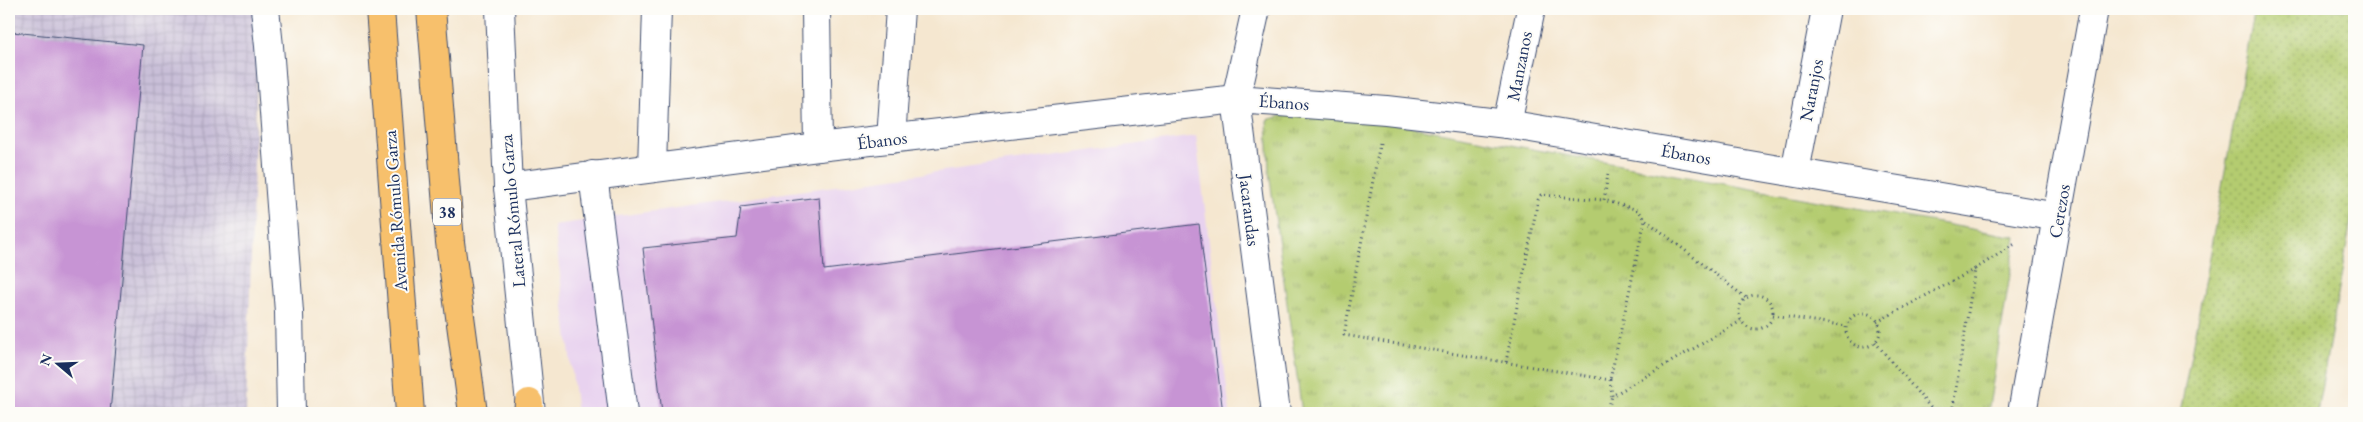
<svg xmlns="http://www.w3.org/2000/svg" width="2363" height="422" viewBox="0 0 2363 422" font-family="'EB Garamond',serif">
<defs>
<pattern id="industrial-grid" width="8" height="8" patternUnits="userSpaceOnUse" patternTransform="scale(1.25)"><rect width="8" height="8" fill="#c9bfd8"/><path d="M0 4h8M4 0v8" fill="none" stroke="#aca4bc"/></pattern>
<pattern id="grass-dots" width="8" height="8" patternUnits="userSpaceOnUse" patternTransform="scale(1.25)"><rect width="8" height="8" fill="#b4cc70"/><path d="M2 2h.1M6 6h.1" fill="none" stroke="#92a65f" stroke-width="1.8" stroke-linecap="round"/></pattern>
<pattern id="park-tufts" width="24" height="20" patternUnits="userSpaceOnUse" patternTransform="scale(1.25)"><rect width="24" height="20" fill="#b4cc70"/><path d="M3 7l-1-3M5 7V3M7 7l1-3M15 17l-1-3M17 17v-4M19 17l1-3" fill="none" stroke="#92a65f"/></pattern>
</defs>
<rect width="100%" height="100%" fill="#fdfcf7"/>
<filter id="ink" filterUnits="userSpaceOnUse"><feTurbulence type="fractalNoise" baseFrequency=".02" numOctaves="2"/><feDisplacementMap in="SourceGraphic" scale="10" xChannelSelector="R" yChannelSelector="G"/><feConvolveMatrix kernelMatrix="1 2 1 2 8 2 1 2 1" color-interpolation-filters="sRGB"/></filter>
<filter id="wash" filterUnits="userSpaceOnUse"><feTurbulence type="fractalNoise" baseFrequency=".0096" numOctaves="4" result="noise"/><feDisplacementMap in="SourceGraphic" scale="20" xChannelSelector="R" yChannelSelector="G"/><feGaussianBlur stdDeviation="1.12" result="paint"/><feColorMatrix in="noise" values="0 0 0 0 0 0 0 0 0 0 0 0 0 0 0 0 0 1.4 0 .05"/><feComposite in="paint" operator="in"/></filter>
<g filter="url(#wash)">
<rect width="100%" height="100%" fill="#f5e7d0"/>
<!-- built -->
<polygon fill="#e8d2ef" points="1196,136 1230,413 577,413 554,225"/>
<!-- industrial -->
<polygon fill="url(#industrial-grid)" points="9,9 259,9 246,413 9,413"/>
<!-- grass -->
<polygon fill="url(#grass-dots)" stroke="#687e67" points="2255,9 2354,9 2354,204 2317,413 2180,413"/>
<!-- park -->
<polygon fill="url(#park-tufts)" stroke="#687e67" points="1307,108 2016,237 1988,413 1302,413 1269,172 1267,120"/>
<g id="blocks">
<!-- building -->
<g fill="#c794d4">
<polygon points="9,9 14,9 12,32 143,45 110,413 9,413"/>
<polygon points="819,197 824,270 1199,224 1223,413 662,413 643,248 737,238 741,207"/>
</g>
</g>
</g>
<g filter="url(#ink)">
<use href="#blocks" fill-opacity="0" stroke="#3c4b6f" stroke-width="1"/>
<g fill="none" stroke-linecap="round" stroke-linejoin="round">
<defs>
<g id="minor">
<polyline points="265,9 269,46 289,312 291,413"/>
<polyline points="500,9 508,187 531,413"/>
<polyline points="816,9 818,147"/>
<polyline points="1256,9 1236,99 1276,413"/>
<polyline points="1507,124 1531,9"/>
<polyline points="891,139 900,9"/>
<polyline points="652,167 657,9"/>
<polyline points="1795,172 1826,9"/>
<polyline points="593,175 623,413"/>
<polyline points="508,187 818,147 1236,99 1386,110 1507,124 2058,217"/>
<polyline points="2022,413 2094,9"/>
</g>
<g id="major">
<polyline points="380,9 410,413"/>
<polyline points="431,9 450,242 473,413"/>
<polyline points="528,413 529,403"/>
</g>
</defs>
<!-- minor casing -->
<use href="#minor" stroke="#3c4b6f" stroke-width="30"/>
<!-- major casing -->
<use href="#major" stroke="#3c4b6f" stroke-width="30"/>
<!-- path -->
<g stroke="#3c4b6f" stroke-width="3" stroke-dasharray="1 4" stroke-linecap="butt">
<polyline points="1380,143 1344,335 1610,380 1612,396 1741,321"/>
<polyline points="1608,174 1604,200 1638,210 1645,219 1610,380"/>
<polyline points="1646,220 1746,298"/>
<polyline points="1975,269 2015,244"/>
<circle cx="1756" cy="312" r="17"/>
<circle cx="1863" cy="330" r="17"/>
<polyline points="1773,315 1847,326"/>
<polyline points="1877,322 1975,269 1952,413"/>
<polyline points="1875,342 1935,413"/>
<polyline points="1506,362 1538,200 1541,195 1604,200"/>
<polyline points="1607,413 1612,396"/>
</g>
<!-- minor -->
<use href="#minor" stroke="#fff" stroke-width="28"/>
<!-- major -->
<use href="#major" stroke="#f7c06c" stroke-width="28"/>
</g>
</g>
<g text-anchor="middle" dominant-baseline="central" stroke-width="4" stroke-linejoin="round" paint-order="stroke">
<!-- shield labels -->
<rect fill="#fdfcf7" stroke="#5f6c8c" stroke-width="1" x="433" y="198.5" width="28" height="27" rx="4"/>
<g font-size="16" font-weight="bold" fill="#1b2f5e">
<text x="447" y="212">38</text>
</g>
<!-- street labels -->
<g font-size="18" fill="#1b2f5e" stroke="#fdfcf7">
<text transform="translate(1519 66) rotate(-79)">Manzanos</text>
<text transform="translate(1811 90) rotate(-79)">Naranjos</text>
<text transform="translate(1284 102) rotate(4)">Ébanos</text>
<text transform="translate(882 140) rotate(-7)">Ébanos</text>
<text transform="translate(1686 154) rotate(10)">Ébanos</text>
<text transform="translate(1250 210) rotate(83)">Jacarandas</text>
<text transform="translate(395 211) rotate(-94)">Avenida Rómulo Garza</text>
<text transform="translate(512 211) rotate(-95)">Lateral Rómulo Garza</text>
<text transform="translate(2059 211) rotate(-80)">Cerezos</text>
</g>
</g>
<!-- margin -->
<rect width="2363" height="422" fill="none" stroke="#fdfcf7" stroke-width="30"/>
<!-- north arrow -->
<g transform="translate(58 364) rotate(289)" stroke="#fdfcf7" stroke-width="4" paint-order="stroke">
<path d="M0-4L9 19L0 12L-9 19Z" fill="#1b2f5e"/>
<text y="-8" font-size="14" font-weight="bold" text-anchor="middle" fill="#1b2f5e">N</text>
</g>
</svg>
